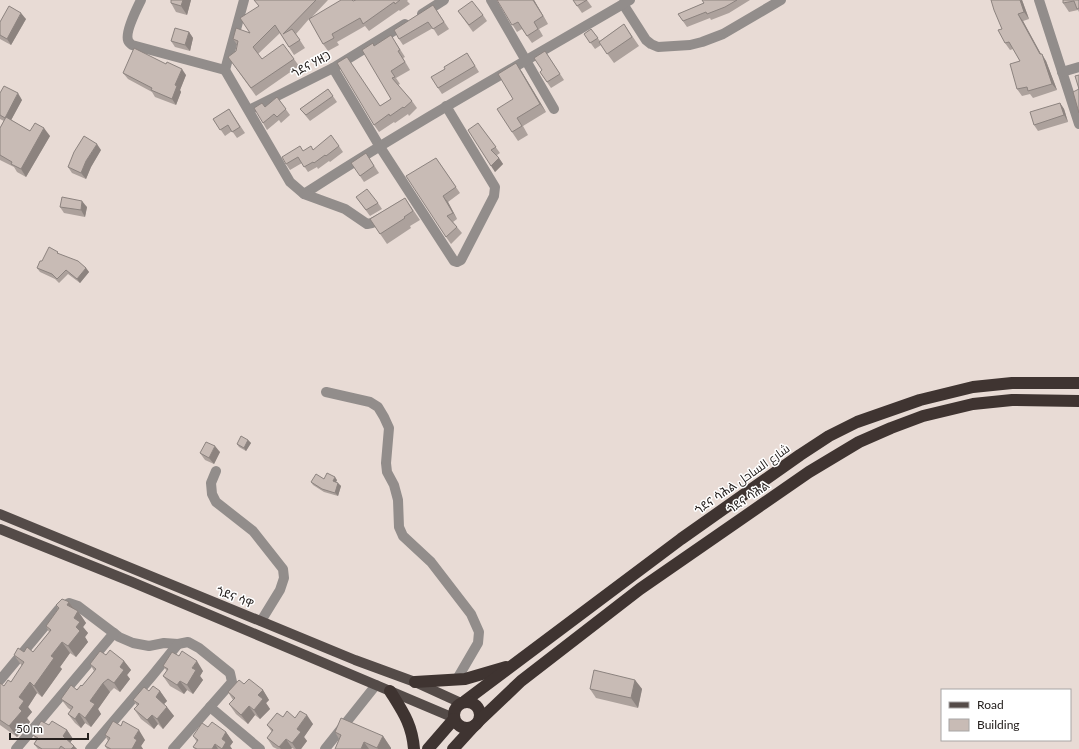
<svg xmlns="http://www.w3.org/2000/svg" width="1079" height="749" viewBox="0 0 1079 749" font-family="Lato,Cairo,'Noto Sans Ethiopic',sans-serif">
<rect width="100%" height="100%" fill="#e8dbd5"/>
<g fill="none" stroke-linecap="round" stroke-linejoin="round">
<!-- minor -->
<g stroke="#928d8b" stroke-width="10">
<path d="M141,0c-4,8 -16,32 -13,40 0,2 3,4 4,5l93,25 19,-70"/>
<polyline points="491,0 554,109"/>
<polyline points="1039,0 1079,124"/>
<polyline points="623,4 646,40 651,44 658,47 690,45 702,42 723,34 781,0"/>
<polyline points="422,14 444,0"/>
<polyline points="333,68 380,147 454,261 457,262 461,260 494,196 495,187 446,106"/>
<path d="M225,70l65,112 14,12c106,-69 217,-130 326,-194"/>
<polyline points="1062,72 1079,67"/>
<polyline points="251,109 333,68 405,24"/>
<polyline points="304,194 345,209 367,224 372,223 383,217"/>
<polyline points="326,392 370,402 378,407 384,417 389,428 386,463 387,472 394,485 398,500 399,527 403,536 431,562 471,614 479,632 478,643 457,679"/>
<polyline points="216,471 211,483 212,494 216,502 253,531 283,569 284,578 280,590 261,621"/>
<polyline points="0,680 59,609 69,603 78,606 119,637 133,643 149,646 164,643 178,644 188,642 199,648 230,673 232,682 173,749"/>
<polyline points="210,707 260,749"/>
<polyline points="16,749 114,633"/>
<polyline points="90,749 152,676 178,644"/>
<polyline points="325,749 376,685"/>
</g>
<!-- major -->
<g stroke="#544b48" stroke-width="10">
<polyline points="0,514 355,660 415,682 461,703"/>
<polyline points="0,529 132,582 454,718"/>
</g>
<!-- highway -->
<g stroke="#3f3431" stroke-width="12">
<polyline points="415,682 465,679 506,667"/>
<path d="M390,691c13,21 22,33 24,58"/>
<polyline points="465,701 681,539 800,455 829,436 857,422 920,400 973,387 1012,383 1079,383"/>
<circle cx="467" cy="715" r="13"/>
<polyline points="479,721 521,681 640,589 809,472 859,442 891,428 923,416 973,404 1012,400 1079,401"/>
<polyline points="428,749 454,719"/>
<polyline points="453,749 474,726"/>
</g>
</g>
<!-- wall -->
<g fill="#aca19c">
<polygon points="171,0 191,0 187,15 176,12 171,3"/>
<polygon points="254,0 328,0 311,18 353,1 356,0 408,0 407,1 410,4 400,11 399,10 369,31 365,26 337,42 339,45 328,51 323,44 309,19 296,34 305,48 294,55 280,33 258,54 262,59 294,59 299,66 256,96 228,57 236,51 238,46 233,39 250,33 259,6"/>
<polygon points="497,0 534,0 548,24 539,29 543,36 532,43 522,29 517,32"/>
<polygon points="573,0 587,0 592,7 582,13"/>
<polygon points="702,0 750,0 729,13 711,20 710,18 687,27 678,14 704,3"/>
<polygon points="1022,0 1029,19 1023,21 1041,54 1046,61 1057,90 1033,98 1030,94 1022,96 1017,89 1020,61 1013,49 1010,50 1005,43 1002,29"/>
<polygon points="1079,0 1079,12 1078,10 1069,12 1063,3"/>
<polygon points="433,5 449,29 438,36 433,28 403,45 399,39"/>
<polygon points="458,11 483,15 487,21 473,32"/>
<polygon points="26,19 11,45 0,39 0,22"/>
<polygon points="624,24 639,46 614,63 601,45 595,49 584,34 591,29 600,41"/>
<polygon points="189,32 193,38 190,51 175,47 171,41"/>
<polygon points="396,43 405,57 403,58 410,70 396,78 400,84 398,85 412,101 417,108 409,116 408,114 395,123 394,122 379,132 374,125 380,106 391,99 374,46"/>
<polygon points="545,51 564,80 551,88 540,72 542,70"/>
<polygon points="471,59 479,72 442,94 438,88"/>
<polygon points="516,63 522,72 546,112 523,126 528,135 518,141 512,132"/>
<polygon points="123,73 186,75 180,90 181,92 176,105 155,97 152,92 128,79"/>
<polygon points="328,89 337,102 310,121 300,109"/>
<polygon points="0,93 22,100 11,120 30,131 50,136 26,177 17,172 14,167 0,160 0,128 4,121 0,119"/>
<polygon points="277,97 290,115 281,123 279,120 267,130 263,123 265,107"/>
<polygon points="1060,103 1064,109 1068,122 1038,131 1034,125"/>
<polygon points="229,109 245,133 237,138 232,131 225,136 213,119"/>
<polygon points="478,123 500,153 497,155 503,164 495,172"/>
<polygon points="339,146 343,152 330,162 329,161 318,169 317,167 308,172 302,163 290,170 286,164 303,151"/>
<polygon points="101,150 91,167 86,179 72,173 68,167"/>
<polygon points="366,153 379,173 364,182 360,176"/>
<polygon points="436,158 460,193 448,202 457,219 453,222 457,227 462,233 451,244 446,237"/>
<polygon points="356,197 378,203 382,209 370,216"/>
<polygon points="405,198 420,220 410,226 411,228 387,244 370,219"/>
<polygon points="60,207 87,207 85,217 64,213"/>
<polygon points="59,254 86,268 89,272 80,283 68,274 59,283 55,279 40,272 37,268 42,261"/>
<polygon points="248,440 251,443 246,451 239,447 237,444"/>
<polygon points="220,452 214,464 205,460 200,453"/>
<polygon points="324,479 337,480 336,482 341,486 338,496 324,492 313,485 311,482"/>
<polygon points="69,602 74,609 78,611 86,623 83,627 88,633 85,637 88,642 76,657 70,653 60,667 62,669 42,697 37,693 28,707 32,712 27,718 30,722 17,737 0,725 0,683 4,686 11,682 22,666 14,655 24,652 33,652 49,632 46,626 58,609 56,605"/>
<polygon points="106,655 124,661 131,670 127,675 130,679 120,692 114,688 110,692 98,709 101,714 91,727 85,723 81,728 75,723 68,714 71,710 68,708 61,699 82,686 94,671 90,664"/>
<polygon points="163,666 203,671 200,676 203,680 193,694 187,690 184,694 170,686 163,676 167,671"/>
<polygon points="635,680 642,689 638,708 596,698 590,689"/>
<polygon points="244,684 263,690 269,700 266,703 270,709 260,719 255,715 248,724 236,714 229,704 233,700 228,692"/>
<polygon points="149,691 160,691 167,701 164,704 174,716 163,729 158,724 154,729 141,719 134,709 137,706 133,700"/>
<polygon points="283,717 295,718 313,724 304,737 307,741 301,749 294,749 292,748 291,749 277,749 273,747 267,738 272,732 267,725"/>
<polygon points="49,725 67,730 73,739 70,742 77,749 38,749 34,744 36,740 33,735"/>
<polygon points="208,727 226,732 233,742 230,746 232,749 195,749 193,747 197,742 193,736"/>
<polygon points="335,732 383,736 391,748 391,749 335,749 339,739"/>
<polygon points="105,735 145,740 141,746 143,749 107,749 105,746 108,741"/>
</g>
<!-- shaded-wall -->
<g fill="#8c837f">
<polygon points="183,0 191,0 187,15 181,6"/>
<polygon points="533,0 534,0 548,24"/>
<polygon points="1020,0 1022,0 1029,19 1024,12"/>
<polygon points="21,13 26,19 11,45 7,39"/>
<polygon points="1018,14 1023,21 1042,56 1042,54 1046,61 1057,90 1052,84 1040,54"/>
<polygon points="189,32 193,38 190,51 185,45"/>
<polygon points="516,63 522,72 546,112 540,104"/>
<polygon points="182,69 186,75 180,90 181,92 176,105 172,99 175,85"/>
<polygon points="18,93 22,100 9,124 5,118"/>
<polygon points="1060,103 1064,109 1068,122 1064,115"/>
<polygon points="44,128 50,136 26,177 21,169"/>
<polygon points="97,144 101,150 91,167 86,179 81,173 86,161"/>
<polygon points="499,158 503,164 495,172 491,166"/>
<polygon points="443,196 448,202 457,219 453,213"/>
<polygon points="82,201 87,207 85,217 81,210"/>
<polygon points="86,268 89,272 80,283 77,279"/>
<polygon points="248,440 251,443 246,451 244,448"/>
<polygon points="215,446 220,452 214,464 209,458"/>
<polygon points="335,477 337,480 335,484 333,481"/>
<polygon points="338,483 341,486 338,496 335,493"/>
<polygon points="69,602 77,613 78,611 86,623 83,627 88,633 85,637 88,642 76,657 68,646 76,627 74,618 67,605"/>
<polygon points="62,642 70,653 60,667 62,669 42,697 34,686 51,656"/>
<polygon points="124,661 131,670 127,675 130,679 120,692 114,683 120,667"/>
<polygon points="197,661 203,671 200,676 203,680 193,694 187,685 192,668"/>
<polygon points="635,680 642,689 638,708 631,698"/>
<polygon points="180,681 187,690 184,694 177,685"/>
<polygon points="30,682 37,693 28,707 32,712 27,718 30,722 17,737 9,726 19,708 19,697"/>
<polygon points="103,683 110,692 98,709 101,714 91,727 85,718 90,701"/>
<polygon points="263,690 269,700 266,703 270,709 260,719 254,710 258,695"/>
<polygon points="160,691 167,701 162,706 156,697"/>
<polygon points="249,706 255,715 248,724 241,715"/>
<polygon points="167,707 174,716 163,729 157,719"/>
<polygon points="79,713 85,723 81,728 75,719"/>
<polygon points="152,715 158,724 154,729 147,720"/>
<polygon points="307,715 313,724 304,737 307,741 301,749 296,749 292,743 297,729"/>
<polygon points="67,730 73,739 69,744 63,736"/>
<polygon points="139,730 145,740 141,746 143,749 132,749 134,738"/>
<polygon points="226,732 233,742 230,746 232,749 222,749 222,739"/>
<polygon points="383,736 391,748 391,749 378,749 377,748"/>
<polygon points="286,739 292,748 291,749 281,749 279,747"/>
<polygon points="364,742 369,749 361,749"/>
<polygon points="215,744 218,749 212,749"/>
<polygon points="74,746 77,749 71,749"/>
</g>
<!-- building -->
<g fill="#c8bbb5" stroke="#8c837f">
<polygon points="171,0 183,0 181,6 171,3"/>
<polygon points="254,0 316,0 283,34 292,29 300,40 289,47 275,25 253,47 262,59 283,44 294,59 251,88 228,57 236,51 238,41 233,39 236,28 250,33 240,18 259,6"/>
<polygon points="341,0 352,0 353,1 356,0 400,0 395,4 394,2 363,24 360,18 332,34 334,38 323,44 309,19"/>
<polygon points="497,0 533,0 543,16 534,22 538,29 527,36 518,22 512,25"/>
<polygon points="573,0 587,0 577,6"/>
<polygon points="702,0 737,0 725,7 707,14 706,12 683,21 678,14 704,3"/>
<polygon points="991,0 1020,0 1024,12 1018,14 1040,54 1042,54 1052,84 1028,91 1027,87 1017,89 1010,64 1020,61 1009,42 1005,43 998,30 1002,29 994,10"/>
<polygon points="1063,0 1079,0 1079,8 1077,9 1074,1 1063,3"/>
<polygon points="472,1 483,15 469,25 458,11"/>
<polygon points="433,5 444,22 433,29 428,22 399,39 394,30"/>
<polygon points="9,6 21,13 7,39 0,35 0,22"/>
<polygon points="624,24 632,37 607,54 599,42"/>
<polygon points="175,28 189,32 185,45 171,41"/>
<polygon points="591,29 598,38 590,43 584,34"/>
<polygon points="391,35 400,50 398,51 405,62 391,71 395,77 392,78 412,101 404,108 403,107 390,116 389,114 374,125 337,63 347,57 380,106 391,99 362,50 373,43 374,46"/>
<polygon points="134,48 166,64 167,62 182,69 175,85 177,86 172,99 151,90 152,88 123,73"/>
<polygon points="545,51 560,74 547,82 540,72 542,70 534,58"/>
<polygon points="467,53 475,66 438,88 431,77 445,69 444,67"/>
<polygon points="516,63 540,104 517,118 522,126 512,132 497,109 513,99 498,74"/>
<polygon points="1079,75 1079,89 1075,76"/>
<polygon points="4,86 18,93 5,118 0,115 0,93"/>
<polygon points="328,89 333,96 306,115 300,109"/>
<polygon points="1079,89 1079,113 1073,92"/>
<polygon points="277,97 286,109 277,117 274,114 263,123 254,108 262,103 265,107"/>
<polygon points="1060,103 1064,115 1034,125 1030,112"/>
<polygon points="229,109 240,127 232,132 228,125 220,130 213,119"/>
<polygon points="6,117 30,131 35,123 44,128 21,169 11,164 12,162 0,155 0,128"/>
<polygon points="478,123 496,147 491,150 499,158 491,166 468,130"/>
<polygon points="331,135 339,146 326,156 325,155 314,163 313,162 304,167 298,157 286,164 282,157 300,146 303,151 311,146 313,150"/>
<polygon points="84,136 97,144 86,161 81,173 68,167 74,152"/>
<polygon points="366,153 374,166 360,176 351,163"/>
<polygon points="436,158 456,187 443,196 453,213 447,216 457,227 446,237 406,176"/>
<polygon points="367,189 378,203 366,210 356,197"/>
<polygon points="62,197 82,201 81,210 60,207"/>
<polygon points="405,198 413,211 404,217 405,218 380,234 370,219"/>
<polygon points="49,247 58,252 57,253 78,261 86,268 77,279 66,270 57,279 52,274 37,268 40,261 42,261"/>
<polygon points="241,436 248,440 244,448 237,444"/>
<polygon points="206,442 215,446 209,458 200,453"/>
<polygon points="327,473 335,477 333,481 338,483 335,493 322,489 311,482 316,474 324,479"/>
<polygon points="62,599 67,601 69,602 67,605 78,611 74,618 80,622 76,627 80,631 68,646 62,642 51,656 54,658 34,686 30,682 19,697 24,701 19,708 22,711 9,726 0,720 0,683 4,686 8,680 11,682 24,662 14,655 18,648 24,652 27,647 33,652 51,630 46,626 59,608 56,605"/>
<polygon points="110,650 124,661 120,667 124,670 114,683 108,679 103,683 90,701 95,704 85,718 79,713 75,719 68,714 73,707 61,699 71,685 77,690 81,685 82,686 96,669 90,664 100,651 106,655"/>
<polygon points="182,651 197,661 192,668 196,670 187,685 180,681 177,685 163,676 168,669 163,666 172,652 179,656"/>
<polygon points="594,670 635,680 631,698 590,689"/>
<polygon points="249,679 263,690 258,695 263,699 254,710 249,706 241,715 229,704 235,698 228,692 239,680 244,684"/>
<polygon points="153,686 160,691 156,697 167,707 157,719 152,715 147,720 134,709 139,704 133,700 144,687 149,691"/>
<polygon points="287,711 295,718 300,711 307,715 297,729 301,732 292,743 286,739 279,747 267,738 273,730 267,725 277,713 283,717"/>
<polygon points="341,718 383,736 377,748 364,742 361,749 335,749 341,735 335,732"/>
<polygon points="41,721 49,725 52,721 67,730 63,736 74,746 71,749 65,749 61,746 59,749 42,749 34,744 38,738 33,735"/>
<polygon points="113,721 121,726 123,721 139,730 134,738 137,740 132,749 111,749 105,746 110,738 105,735"/>
<polygon points="212,722 226,732 222,739 226,742 222,749 215,744 212,749 197,749 193,747 198,740 193,736 202,723 208,727"/>
</g>
<g text-anchor="middle" dominant-baseline="central" stroke-width="3" stroke-linejoin="round" paint-order="stroke">
<!-- street labels -->
<g font-size="12" fill="#25201e" stroke="#fff">
<text transform="translate(311 64) rotate(-28)">ጎደና ሃዘጋ</text>
<text transform="translate(742 479) rotate(-35)">ጎደና ሳሕል شارع الساحل</text>
<text transform="translate(748 497) rotate(-34)">ጎደና ሳሕል</text>
<text transform="translate(235 597) rotate(22)">ጎደና ሳዋ</text>
</g>
</g>
<!-- legend -->
<rect x="941" y="689" width="130" height="52" fill="#ffffff" stroke="#a8a6a5"/>
<rect x="949" y="702" width="20" height="6" fill="#544b48" stroke="#a8a6a5"/>
<text x="977" y="709" font-size="12" fill="#25201e">Road</text>
<rect x="949" y="719" width="20" height="12" fill="#c8bbb5" stroke="#a8a6a5"/>
<text x="977" y="729" font-size="12" fill="#25201e">Building</text>
<!-- scale -->
<path d="M10 733v6h78v-6" fill="none" stroke="#25201e" stroke-width="2"/>
<text x="16" y="733" font-size="12" fill="#25201e" stroke="#ffffff" stroke-width="3" paint-order="stroke">50 m</text>
</svg>
